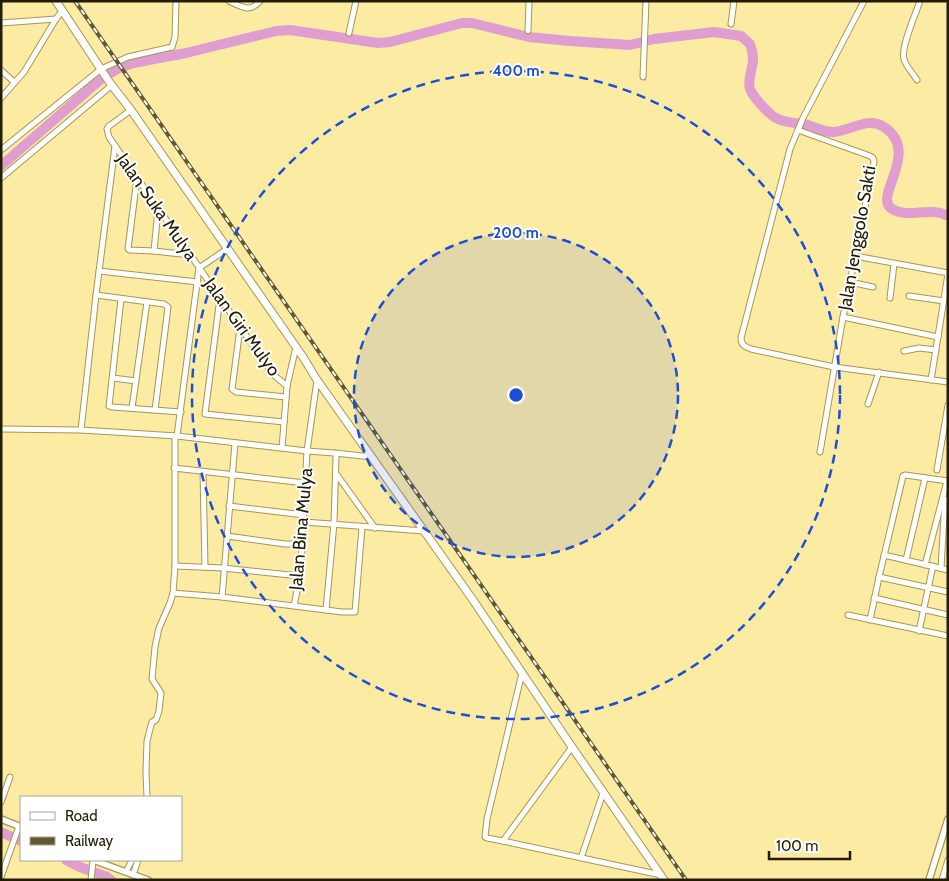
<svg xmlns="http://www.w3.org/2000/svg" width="949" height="881" viewBox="0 0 949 881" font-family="Cabin,sans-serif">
<rect width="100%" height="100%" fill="#fceba3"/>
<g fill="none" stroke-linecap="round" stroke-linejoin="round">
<!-- river -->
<g stroke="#e09ed0" stroke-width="10">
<path d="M1,166l100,-87 18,-11 14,-5 53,-10 90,-22 14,-1 88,13 12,-1 72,-19h10l57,14 41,4 60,4 24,-6 60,-7 27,4 9,8c2,5 3,10 3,15 0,10 -6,20 -3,30 3,8 20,27 28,30 9,4 20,4 30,6 8,3 16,7 25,7 18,-1 34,-16 51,-5 38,25 -12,70 8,82 16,10 39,-3 56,7"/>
<polyline points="1,832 21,841"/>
<polyline points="66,860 80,867 107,877 111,880"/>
</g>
<defs>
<g id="minor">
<path d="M229,1c13,6 21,12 31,0"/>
<path d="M864,1l-61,117 -13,31 -49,189c0,7 4,9 10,11l83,18 114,15"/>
<polyline points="1,23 56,19"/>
<polyline points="731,24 734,1"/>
<polyline points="528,31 529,1"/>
<polyline points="349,33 356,1"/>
<polyline points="1,70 14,82"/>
<polyline points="643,77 646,1"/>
<path d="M917,80c-4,-7 -11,-13 -13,-21 -4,-10 12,-46 16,-58"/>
<polyline points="1,98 24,72 56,19 62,11"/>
<polyline points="131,110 109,126 107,129 109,137 265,363 275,376 287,386"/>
<polyline points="798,130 870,156 873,158 874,162 843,317 820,452"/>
<polyline points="1,150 101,69 128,57 172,47 175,37 176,1"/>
<polyline points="1,178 112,85"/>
<polyline points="137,178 128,249 130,250 154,251 190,255"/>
<polyline points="154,251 158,209"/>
<polyline points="855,256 948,273"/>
<polyline points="99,271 198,282"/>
<polyline points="850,282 873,287"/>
<polyline points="96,295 164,304 168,307 155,410"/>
<polyline points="909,296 944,301"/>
<polyline points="220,298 205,414 284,422"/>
<polyline points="890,298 894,264"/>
<polyline points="121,299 109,406 112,407 181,412"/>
<polyline points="843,317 938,337"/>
<polyline points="240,328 232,389 236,392 286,397"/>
<polyline points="904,351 919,348 936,350"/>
<polyline points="113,378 136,381"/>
<polyline points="931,380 948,274"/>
<polyline points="868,404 879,372"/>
<polyline points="132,408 147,302"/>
<polyline points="1,429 81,430 177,436 307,451 334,453 336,454 336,457 334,523 326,610"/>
<polyline points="81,430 96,295 115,146"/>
<polyline points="177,436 199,268 227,249"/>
<polyline points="235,443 222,597 342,612 355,612 362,527"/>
<polyline points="282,448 287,386 296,347"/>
<polyline points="335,453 372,457"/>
<polyline points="174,468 305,483"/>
<polyline points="937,470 948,405"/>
<polyline points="203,472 205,567"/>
<polyline points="337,475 375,528"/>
<polyline points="229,506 304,515"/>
<polyline points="304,522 424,531"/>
<polyline points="227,536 285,544 302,544"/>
<polyline points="884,555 948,570"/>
<polyline points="906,560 925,478"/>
<polyline points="925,565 947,481"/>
<polyline points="175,566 223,568 300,576"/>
<polyline points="941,568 945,499"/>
<polyline points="879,577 948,592"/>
<polyline points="173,593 222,597"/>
<polyline points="874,598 948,615"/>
<polyline points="294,606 300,576 307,451 317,380"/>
<polyline points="848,615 948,636"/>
<polyline points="870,620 879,577 903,476 905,475 948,481"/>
<polyline points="919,631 933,566"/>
<polyline points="522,673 487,819 485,837 487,838 503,841 661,875"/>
<polyline points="147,797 146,772 147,741 150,729 152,722 156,720 159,711 161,693 152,679 155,647 159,628 170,603 173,593 175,566 175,436"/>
<polyline points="1,802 10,777"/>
<polyline points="503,841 572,747"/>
<polyline points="581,858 603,793"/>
<polyline points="126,872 132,860"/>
<polyline points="133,875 138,860"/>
<polyline points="1,877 19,826"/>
<polyline points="91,880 93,860"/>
<polyline points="942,880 948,860"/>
</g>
<g id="tertiary">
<polyline points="1,819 21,827"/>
<polyline points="93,860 148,880"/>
<polyline points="929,880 948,819"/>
</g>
<polyline id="secondary" points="56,1 110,83 131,110 303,357 317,380 473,600 572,747 664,880"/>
</defs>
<!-- minor casing -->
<use href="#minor" stroke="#a89752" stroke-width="7"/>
<!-- tertiary casing -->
<use href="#tertiary" stroke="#a89752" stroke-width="8"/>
<!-- secondary casing -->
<use href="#secondary" stroke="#a89752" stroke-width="9"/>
<!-- minor -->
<use href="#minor" stroke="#fff" stroke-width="5"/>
<!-- tertiary -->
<use href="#tertiary" stroke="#fff" stroke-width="5.5"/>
<!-- secondary -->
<use href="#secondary" stroke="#fff" stroke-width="7"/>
<defs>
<polyline id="rail" points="75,1 686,880"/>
</defs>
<!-- rail casing -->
<use href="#rail" stroke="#625930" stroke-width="4"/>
<!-- rail -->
<use href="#rail" stroke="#fff" stroke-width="2" stroke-dasharray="5.5" stroke-linecap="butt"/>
</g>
<!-- distance rings -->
<circle cx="516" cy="395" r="162" fill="#1d4ed8" fill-opacity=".12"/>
<g fill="none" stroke="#1d4ed8" stroke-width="2.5" stroke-dasharray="9 6">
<circle cx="516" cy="395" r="162"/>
<circle cx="516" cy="395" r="324"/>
</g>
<g text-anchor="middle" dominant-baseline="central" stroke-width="4" stroke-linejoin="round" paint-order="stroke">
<!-- street labels -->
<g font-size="18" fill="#221c00" stroke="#fff">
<text transform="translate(157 207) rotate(55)">Jalan Suka Mulya</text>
<text transform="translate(857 238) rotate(-80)">Jalan Jenggolo Sakti</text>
<text transform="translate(242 327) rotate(54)">Jalan Giri Mulyo</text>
<text transform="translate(301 529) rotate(-85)">Jalan Bina Mulya</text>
</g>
</g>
<circle cx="516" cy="395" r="8" fill="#1d4ed8" stroke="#fff" stroke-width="2.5"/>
<g font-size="15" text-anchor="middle" font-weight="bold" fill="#1d4ed8" stroke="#fff" stroke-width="4" stroke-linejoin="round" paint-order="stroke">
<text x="516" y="76">400 m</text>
<text x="516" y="238">200 m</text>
</g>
<!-- border -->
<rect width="949" height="881" fill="none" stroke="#221c00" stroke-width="5"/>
<!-- legend -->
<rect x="20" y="796" width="162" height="65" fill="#ffffff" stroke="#a7a499"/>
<rect x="30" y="812" width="25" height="8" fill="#ffffff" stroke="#a7a499"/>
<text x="65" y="821" font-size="15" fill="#221c00">Road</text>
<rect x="30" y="837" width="25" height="8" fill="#625930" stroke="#a7a499"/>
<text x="65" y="846" font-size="15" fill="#221c00">Railway</text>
<!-- scale -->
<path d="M769 851v8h81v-8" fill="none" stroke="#221c00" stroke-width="2.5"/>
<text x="776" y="851" font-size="15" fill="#221c00" stroke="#ffffff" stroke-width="4" paint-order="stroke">100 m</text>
</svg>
